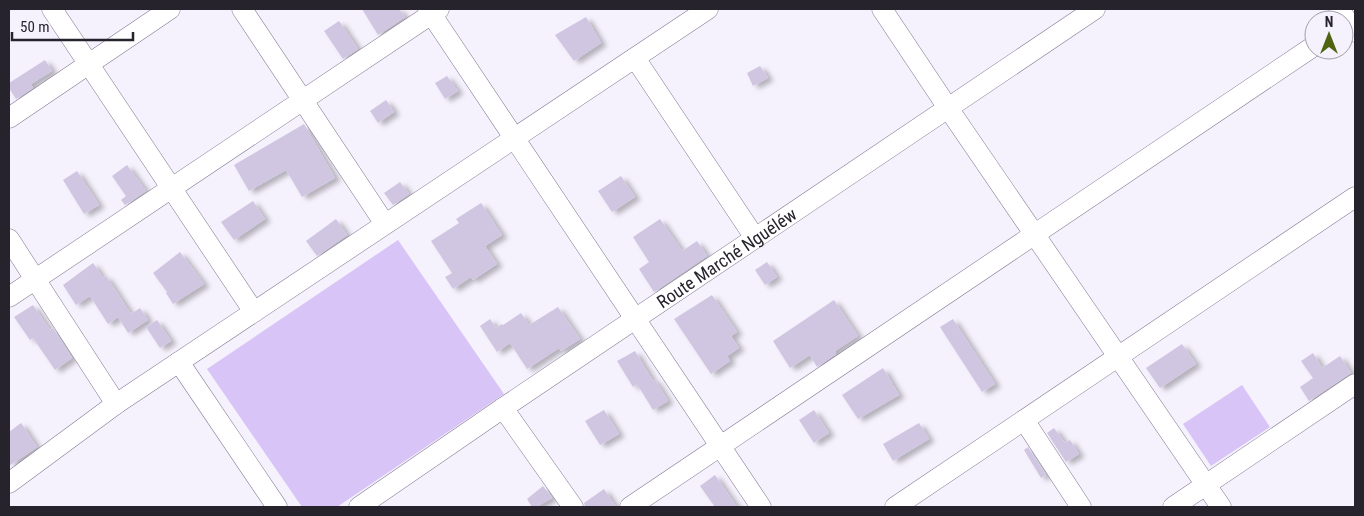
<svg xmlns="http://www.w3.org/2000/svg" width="1364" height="516" viewBox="0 0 1364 516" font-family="'Roboto Condensed',sans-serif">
<defs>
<filter id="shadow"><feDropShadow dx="5.5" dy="3" stdDeviation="2.5" flood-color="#0004"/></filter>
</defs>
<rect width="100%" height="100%" fill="#f5f1fd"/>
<!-- garden -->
<g fill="#d8c4f6">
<polygon points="398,240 504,394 337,507 302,507 207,369"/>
<polygon points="1242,385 1270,427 1211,466 1183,424"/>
</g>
<!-- building -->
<g fill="#d0c6e2" filter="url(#shadow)">
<polygon points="362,9 399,9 405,17 378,35"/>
<polygon points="586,17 601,43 574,61 555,35"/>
<polygon points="339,21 358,49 343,59 324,31"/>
<polygon points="45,60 52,71 31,84 33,88 16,99 9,88 9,83"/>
<polygon points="760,66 768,78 753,86 747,73"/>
<polygon points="447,76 458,91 445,99 435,83"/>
<polygon points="386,100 394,112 378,123 370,111"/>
<polygon points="304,124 335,178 302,197 286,170 249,191 234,165"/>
<polygon points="127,165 146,191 125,205 121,200 126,196 112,176"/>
<polygon points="77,171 99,205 84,214 63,180"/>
<polygon points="621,176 635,197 612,212 598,191"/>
<polygon points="400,182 409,194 393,205 384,193"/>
<polygon points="253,201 265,219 234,240 221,222"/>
<polygon points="481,203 502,235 485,246 497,264 473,280 471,277 453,289 445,277 452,273 431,241 459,223 456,219"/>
<polygon points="336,219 347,235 317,256 306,241"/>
<polygon points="660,219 682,251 697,241 707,256 654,292 639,269 649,262 633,237"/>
<polygon points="180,252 204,284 173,304 166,293 167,292 153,273"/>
<polygon points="767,262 777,277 765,285 755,270"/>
<polygon points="93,263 103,278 106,276 131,314 140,308 148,320 128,333 118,317 108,324 90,296 76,305 63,285"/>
<polygon points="712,295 737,332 731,336 739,348 727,356 730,361 711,374 674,319"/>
<polygon points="834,300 858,336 835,351 836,354 817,367 810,355 790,368 773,341"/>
<polygon points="33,305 50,330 53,328 72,358 55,370 33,338 30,340 14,317"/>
<polygon points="558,307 580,339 561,351 559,348 527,369 510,343 497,352 480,326 490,319 496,328 502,324 503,325 521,313 529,325"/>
<polygon points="953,319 995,384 982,392 940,327"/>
<polygon points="157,320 171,341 160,348 146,327"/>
<polygon points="1182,344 1196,364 1160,388 1146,368"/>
<polygon points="635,351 653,381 655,380 668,401 653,410 637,384 633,387 617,361"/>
<polygon points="1313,353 1322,368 1340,356 1351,373 1309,401 1300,387 1313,378 1301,361"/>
<polygon points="883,368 899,395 858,419 842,395"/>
<polygon points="604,410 619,434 600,445 585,421"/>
<polygon points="814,410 829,433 814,443 799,420"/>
<polygon points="21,423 37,447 9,466 9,432"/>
<polygon points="919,423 929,439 893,461 883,444"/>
<polygon points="1054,428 1065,443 1070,440 1079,454 1066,462 1047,433"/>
<polygon points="1028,447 1046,475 1041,478 1024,450"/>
<polygon points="715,475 737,507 715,507 700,486"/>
<polygon points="543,486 552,498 536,507 532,507 527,499"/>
<polygon points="604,489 616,507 585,507 584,503"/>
</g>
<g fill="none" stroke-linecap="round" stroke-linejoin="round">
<defs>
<g id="minor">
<polyline points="52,9 254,312"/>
<polyline points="242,9 385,224"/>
<polyline points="428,9 761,507"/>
<polyline points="882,9 948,108 1221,507"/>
<polyline points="1339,9 1355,32"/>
<polyline points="635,58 755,238"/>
<polyline points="9,118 170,9"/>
<polyline points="9,239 116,404"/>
<polyline points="9,297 439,9"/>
<polyline points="179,362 277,507"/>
<polyline points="503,408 573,507"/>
<polyline points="1024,420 1081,507"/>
<polyline points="9,483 116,404 708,9"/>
<path id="s1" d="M359,507l144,-99 592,-399"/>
<polyline points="630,507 1314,46"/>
<polyline points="895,507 1355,197"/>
<polyline points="1173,507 1355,384"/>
</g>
</defs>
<!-- minor casing -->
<use href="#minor" stroke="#847a94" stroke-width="21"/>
<!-- minor -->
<use href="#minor" stroke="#fff" stroke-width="20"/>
</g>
<g text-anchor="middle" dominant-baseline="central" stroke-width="5" stroke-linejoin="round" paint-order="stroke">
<!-- street labels -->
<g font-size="18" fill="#27232d" stroke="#f5f1fd">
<text stroke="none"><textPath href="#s1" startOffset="444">Route Marché Nguéléw</textPath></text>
</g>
</g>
<!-- border -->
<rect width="1364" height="516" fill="none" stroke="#27232d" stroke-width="20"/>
<!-- north arrow -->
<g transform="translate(1329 35)"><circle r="24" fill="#f5f1fd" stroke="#a39faa"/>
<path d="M0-4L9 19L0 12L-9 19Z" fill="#4e6410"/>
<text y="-8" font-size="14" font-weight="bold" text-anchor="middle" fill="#27232d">N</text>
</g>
<!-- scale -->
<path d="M12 32v8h121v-8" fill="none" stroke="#27232d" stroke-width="2.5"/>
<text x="20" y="32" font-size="15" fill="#27232d" stroke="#f5f1fd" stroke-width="4" paint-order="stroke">50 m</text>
</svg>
